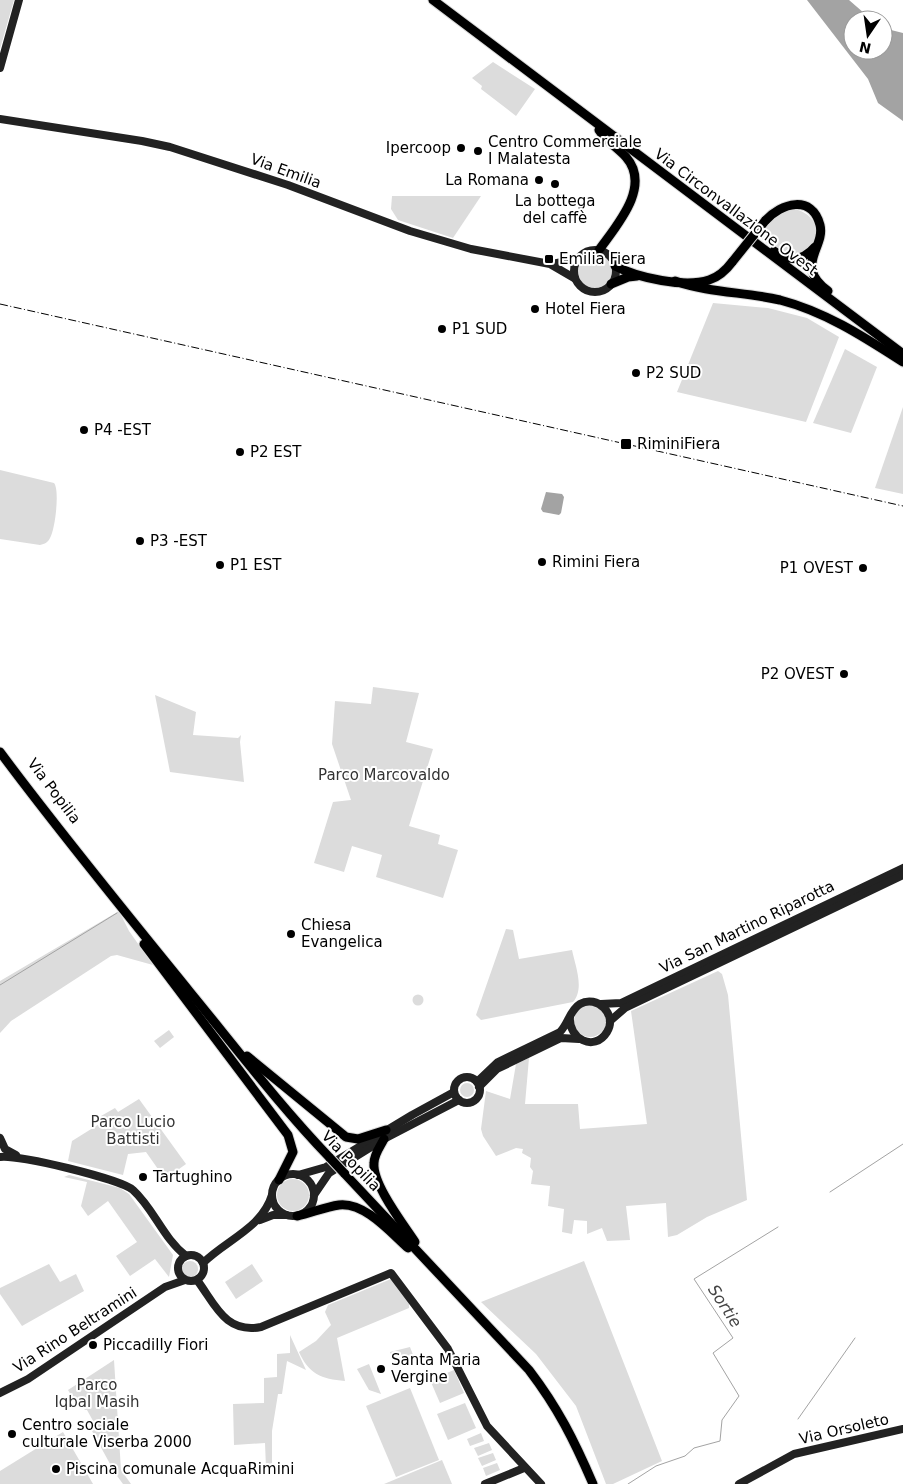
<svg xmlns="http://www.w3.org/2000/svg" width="903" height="1484" viewBox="0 0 903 1484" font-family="'DejaVu Sans',sans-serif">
<rect width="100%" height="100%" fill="#fff"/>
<!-- green -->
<g fill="#dcdcdc">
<polygon points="0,0 14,0 0,49"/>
<polygon points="493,62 535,89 516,116 481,89 482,86 472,78"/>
<polygon points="392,196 481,196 453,238 398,220 391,209"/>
<path d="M791,208c41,8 29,54 -8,46 -8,-1 -18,-13 -25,-18l16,-20z"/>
<circle cx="595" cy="271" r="17"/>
<polygon points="713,303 768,308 807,318 839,337 806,422 677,392"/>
<polygon points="845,349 877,367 851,433 813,423"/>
<polygon points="903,407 903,494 875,488"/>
<path d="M0,470l54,13c6,7 1,47 -4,55 -2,4 -5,6 -10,7l-40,-6z"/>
<polygon points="373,687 419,693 406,742 433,749 409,826 440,835 438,844 458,850 443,898 376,877 382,855 352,846 344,872 314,863 333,802 351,800 332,744 335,701 371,704"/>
<polygon points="155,695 196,712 193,735 238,738 241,735 240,742 244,782 170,772"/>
<polygon points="119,911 129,931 153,965 117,955 111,956 11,1021 0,1033 0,981"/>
<path d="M506,929l7,1 6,29 53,-9c3,15 13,39 1,52l-92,18 -5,-5z"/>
<polygon points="718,971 722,974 728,995 747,1200 707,1217 677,1235 668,1237 666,1203 626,1206 630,1240 607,1241 602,1228 587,1234 587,1221 574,1220 572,1234 562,1232 564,1209 548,1206 550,1186 531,1184 533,1171 530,1167 531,1158 522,1153 523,1149 516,1148 496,1156 483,1136 481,1129 486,1091 510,1099 516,1064 529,1058 525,1104 578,1104 580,1129 647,1124 631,1011"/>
<circle cx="418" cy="1000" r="5.5"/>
<circle cx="590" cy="1021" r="16"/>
<polygon points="169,1030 174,1037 160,1048 154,1041"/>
<circle cx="467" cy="1090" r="7"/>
<polygon points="139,1099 186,1164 165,1179 146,1152 128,1154 123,1175 68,1161 72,1141 104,1121 101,1116 115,1108 118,1112"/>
<polygon points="69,1175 120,1188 129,1194 173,1255 169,1277 155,1259 130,1276 116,1256 137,1242 108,1201 88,1216 81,1206 87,1182 64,1177"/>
<circle cx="293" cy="1195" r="16"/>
<circle cx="190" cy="1269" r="8"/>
<polygon points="584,1261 662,1461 613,1484 606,1484 576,1406 536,1354 481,1302"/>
<polygon points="49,1264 60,1282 76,1274 84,1291 22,1326 0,1294 0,1288"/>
<polygon points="252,1264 263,1281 236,1299 225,1282"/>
<path d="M391,1279l18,21v8l-72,30 8,43c-24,-2 -36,-7 -46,-29l17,-11 15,-16 -6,-13 3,-7z"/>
<polygon points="290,1335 306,1370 287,1361 282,1394 278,1394 272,1431 272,1468 266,1468 265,1443 234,1445 233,1404 264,1403 264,1378 277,1377 277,1354 290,1353"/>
<polygon points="410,1347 415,1360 396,1367 390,1352"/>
<polygon points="114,1360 121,1470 131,1484 123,1484 115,1473 92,1431 97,1428 87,1410 85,1410 78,1401 75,1402 68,1390"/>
<polygon points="369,1364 381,1394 369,1390 357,1369"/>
<polygon points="454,1370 464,1393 440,1403 430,1380"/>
<polygon points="410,1388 439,1460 396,1477 366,1406"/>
<polygon points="465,1403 476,1428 448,1440 437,1414"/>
<polygon points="63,1432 93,1484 0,1484 0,1471"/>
<polygon points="481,1433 484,1441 470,1446 467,1439"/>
<polygon points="489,1443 492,1450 478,1456 474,1448"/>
<polygon points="493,1453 496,1460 482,1466 478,1458"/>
<polygon points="442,1460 452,1484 384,1484"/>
<polygon points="497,1463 500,1470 486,1476 483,1468"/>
</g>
<!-- water -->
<g fill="#a3a3a3">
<polygon points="807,0 849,0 872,20 853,20 853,50 883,50 883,28 903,33 903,121 878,103 868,79"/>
<polygon points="546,492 562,494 564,497 561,513 559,515 543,512 541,509"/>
</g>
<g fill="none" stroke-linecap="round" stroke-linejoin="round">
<!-- stream -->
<g stroke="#a3a3a3" stroke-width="1">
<polyline points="0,985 117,913"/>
<polyline points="830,1192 903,1144"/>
<polyline points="798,1419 855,1338"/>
<polyline points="628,1484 656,1466 685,1456 694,1448 720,1441 722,1420 739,1396 713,1353 733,1338 694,1279 778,1227"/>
</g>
<defs>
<g id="primary">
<polyline points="433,0 903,354"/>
<path d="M599,130c7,11 19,18 27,27 26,30 -10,69 -27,93"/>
<path d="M765,221c16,-18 47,-27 55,4 4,16 -11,30 -8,45 2,10 9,16 16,21"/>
<path d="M774,251c14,11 29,10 41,-4"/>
<path d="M615,266c23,12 70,22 94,14 10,-3 18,-11 24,-19"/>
<path d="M675,281c34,12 71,11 105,19 46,12 84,37 123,62"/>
<polyline points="611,284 628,277 637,276"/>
<path d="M0,752c61,82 126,161 190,240 46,56 90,114 140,166"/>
<polyline points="144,944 288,1135 293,1152 279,1180"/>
<polyline points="247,1056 346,1137 358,1139 386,1130"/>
<path d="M384,1139c-4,8 -10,15 -10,24 -2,21 30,62 41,79"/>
<path d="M344,1173l185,197c29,38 45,70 64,114"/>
<path d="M297,1216c14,-3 28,-9 42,-11 26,-3 52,28 69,43"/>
</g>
</defs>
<!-- primary casing -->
<use href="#primary" stroke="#dbdbdb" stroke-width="11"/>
<!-- secondary -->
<g stroke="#222" stroke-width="8">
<polyline points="0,68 19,0"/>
<polyline points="0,119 142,141 170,147 288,185 410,231 471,249 550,264 574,278"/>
<circle cx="595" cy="271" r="21"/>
<polyline points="552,264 577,259"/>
<polyline points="601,1004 621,1003 903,868"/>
<polyline points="610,1021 625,1008 903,875"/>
<circle cx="467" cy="1090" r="13"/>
<path d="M477,1082l21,-20 62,-30c8,-8 10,-22 20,-28 17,-10 38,11 27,28 -13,21 -39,6 -37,-15"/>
<polyline points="479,1087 497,1069 561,1038 579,1039"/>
<polyline points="0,1138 5,1149 16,1155"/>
<path d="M0,1157c18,-3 120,22 133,33 21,19 30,48 53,66"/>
<circle cx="293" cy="1195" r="21"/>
<polyline points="298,1175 326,1167 412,1115 454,1092"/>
<polyline points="314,1195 329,1173 384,1139 459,1100"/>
<polyline points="260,1220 273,1215 286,1215"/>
<circle cx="191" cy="1268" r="13"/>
<path d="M203,1263c23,-23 59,-35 69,-68"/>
<path d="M197,1280c18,24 28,54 64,47l130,-54 57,76 39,77 54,58"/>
<polyline points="0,1393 28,1379 165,1287 185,1280"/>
<polyline points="485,1484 524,1468"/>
<polyline points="739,1484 794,1454 903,1429"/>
</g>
<!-- primary -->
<use href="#primary" stroke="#000" stroke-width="9"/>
<!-- rail -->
<polyline stroke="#000" stroke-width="1" stroke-dasharray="8 2.5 1 2.5" stroke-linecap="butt" points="0,304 903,506"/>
<defs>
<g id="primary-bridge">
<polyline points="733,261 765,221"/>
<polyline points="330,1158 344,1173"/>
</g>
</defs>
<!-- primary-bridge casing -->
<use href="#primary-bridge" stroke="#dbdbdb" stroke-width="11" stroke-linecap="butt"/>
<!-- primary-bridge -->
<use href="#primary-bridge" stroke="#000" stroke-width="9"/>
</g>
<!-- markers -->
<g fill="#000" stroke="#fff" stroke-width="2">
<circle cx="461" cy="148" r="5"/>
<circle cx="478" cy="151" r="5"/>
<circle cx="539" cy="180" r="5"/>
<circle cx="555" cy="184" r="5"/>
<rect x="544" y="254" width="10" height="10" rx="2.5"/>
<circle cx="535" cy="309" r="5"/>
<circle cx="442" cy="329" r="5"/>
<circle cx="636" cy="373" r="5"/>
<circle cx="84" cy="430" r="5"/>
<rect x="620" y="438" width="12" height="12" rx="2.5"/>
<circle cx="240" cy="452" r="5"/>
<circle cx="140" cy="541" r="5"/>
<circle cx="542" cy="562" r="5"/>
<circle cx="220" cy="565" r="5"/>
<circle cx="863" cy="568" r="5"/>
<circle cx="844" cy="674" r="5"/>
<circle cx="291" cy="934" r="5"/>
<circle cx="143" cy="1177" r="5"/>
<circle cx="93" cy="1345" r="5"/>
<circle cx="381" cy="1369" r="5"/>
<circle cx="12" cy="1434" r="5"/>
<circle cx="56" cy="1469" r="5"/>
</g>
<g text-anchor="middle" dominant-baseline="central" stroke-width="4" stroke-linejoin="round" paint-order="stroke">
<!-- poi labels -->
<g font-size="15" fill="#000" stroke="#fff" text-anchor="start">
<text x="488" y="142">Centro Commerciale<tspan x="488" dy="17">I Malatesta</tspan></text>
<text x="451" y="148" text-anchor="end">Ipercoop</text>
<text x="529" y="180" text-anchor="end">La Romana</text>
<text x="555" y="201" text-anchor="middle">La bottega<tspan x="555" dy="17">del caffè</tspan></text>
<text x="559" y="259">Emilia Fiera</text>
<text x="545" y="309">Hotel Fiera</text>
<text x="452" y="329">P1 SUD</text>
<text x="646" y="373">P2 SUD</text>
<text x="94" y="430">P4 -EST</text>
<text x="637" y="444">RiminiFiera</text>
<text x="250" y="452">P2 EST</text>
<text x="150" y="541">P3 -EST</text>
<text x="552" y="562">Rimini Fiera</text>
<text x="230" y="565">P1 EST</text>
<text x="853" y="568" text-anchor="end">P1 OVEST</text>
<text x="834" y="674" text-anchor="end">P2 OVEST</text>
<text x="301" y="925">Chiesa<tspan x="301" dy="17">Evangelica</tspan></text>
<text x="153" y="1177">Tartughino</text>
<text x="103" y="1345">Piccadilly Fiori</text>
<text x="391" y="1360">Santa Maria<tspan x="391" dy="17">Vergine</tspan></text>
<text x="22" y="1425">Centro sociale<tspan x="22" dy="17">culturale Viserba 2000</tspan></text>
<text x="66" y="1469">Piscina comunale AcquaRimini</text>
</g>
<!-- street labels -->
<g font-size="15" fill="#000" stroke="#fff">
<text transform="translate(286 171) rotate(20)">Via Emilia</text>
<text transform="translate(736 212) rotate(37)">Via Circonvallazione Ovest</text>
<text transform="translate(54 791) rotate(53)">Via Popilia</text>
<text transform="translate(747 927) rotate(-26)">Via San Martino Riparotta</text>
<text transform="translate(351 1161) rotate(46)">Via Popilia</text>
<text transform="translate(75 1330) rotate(-33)">Via Rino Beltramini</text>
<text transform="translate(844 1429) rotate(-13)">Via Orsoleto</text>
</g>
<!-- park labels -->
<g font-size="15" fill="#333" stroke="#fff">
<text x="384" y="775">Parco Marcovaldo</text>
<text x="133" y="1122">Parco Lucio<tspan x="133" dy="17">Battisti</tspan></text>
<text x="97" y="1385">Parco<tspan x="97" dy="17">Iqbal Masih</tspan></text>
</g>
<!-- water labels -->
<g font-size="16" font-style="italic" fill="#444" stroke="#fff">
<text transform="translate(725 1306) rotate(57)">Sortie</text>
</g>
</g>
<!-- north arrow -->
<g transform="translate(868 35) rotate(193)"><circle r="24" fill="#ffffff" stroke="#999999"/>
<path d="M0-4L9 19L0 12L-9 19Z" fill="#000000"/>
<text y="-8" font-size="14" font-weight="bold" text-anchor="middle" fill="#000000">N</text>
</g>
</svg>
